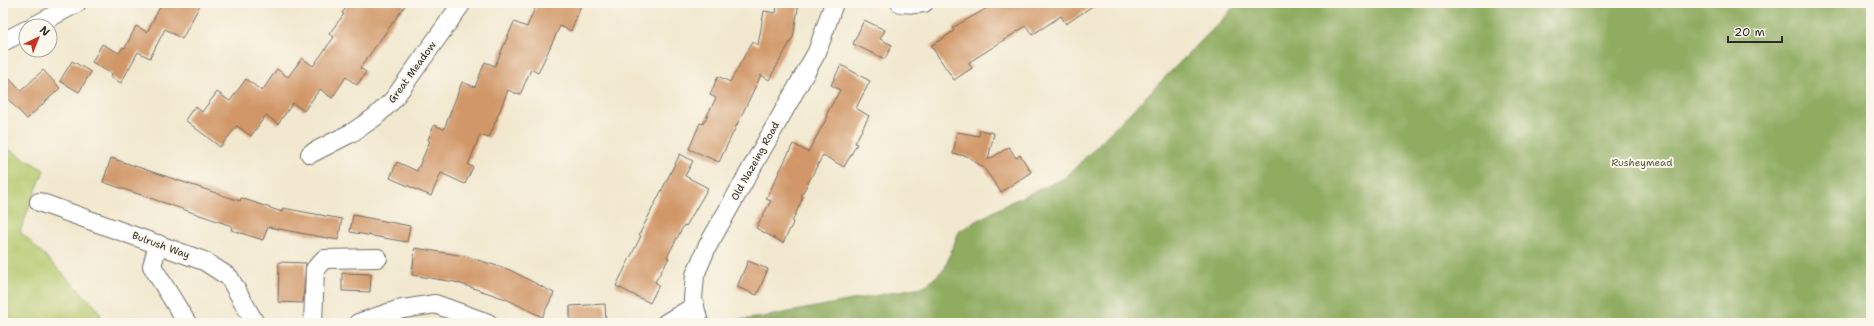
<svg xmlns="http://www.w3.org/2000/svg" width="1874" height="326" viewBox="0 0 1874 326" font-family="'Shantell Sans',sans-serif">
<rect width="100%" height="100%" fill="#fbf7ec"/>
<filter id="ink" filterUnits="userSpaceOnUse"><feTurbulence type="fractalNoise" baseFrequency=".025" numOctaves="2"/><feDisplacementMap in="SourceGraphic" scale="8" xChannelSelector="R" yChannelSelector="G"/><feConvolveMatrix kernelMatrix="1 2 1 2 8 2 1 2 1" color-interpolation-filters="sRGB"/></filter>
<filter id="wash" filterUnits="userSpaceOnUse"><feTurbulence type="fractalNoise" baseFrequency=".012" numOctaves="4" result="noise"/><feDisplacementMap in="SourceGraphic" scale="16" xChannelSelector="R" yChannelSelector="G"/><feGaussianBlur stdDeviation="0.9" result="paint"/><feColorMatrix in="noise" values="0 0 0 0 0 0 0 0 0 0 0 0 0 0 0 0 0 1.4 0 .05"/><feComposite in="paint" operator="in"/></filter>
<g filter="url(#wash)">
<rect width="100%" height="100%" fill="#f2e8cf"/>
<!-- green -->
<polygon fill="#b4c86c" stroke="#707a4c" points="3,146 44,170 20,231 96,307 105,323 3,323"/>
<!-- forest -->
<polygon fill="#8fac60" stroke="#5d6c46" points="1236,3 1871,3 1871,323 718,322 763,317 926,286 945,268 959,231 1011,202 1065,178 1226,16"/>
<g id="blocks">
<!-- building -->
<g fill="#d19768">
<polygon points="162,3 201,3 182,39 165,29 150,58 138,52 121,83 110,77 112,74 92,62 102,44 119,53 123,47 125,48 136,26 147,32"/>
<polygon points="349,3 407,3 360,68 366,72 357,85 346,77 332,98 320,89 304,111 293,103 278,124 266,115 251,136 237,126 220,147 185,120 195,106 202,112 217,92 230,101 246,79 262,91 277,69 288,77 302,58 313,66 334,37 329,34 344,14 342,13"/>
<polygon points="537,3 582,3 571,31 560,26 538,73 531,69 520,95 508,90 489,138 480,135 468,165 473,167 465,184 441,173 431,196 390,178 397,162 417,171 430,141 428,140 434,125 444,129 462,82 475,87 485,62 495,66 514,22 527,27"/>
<polygon points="777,3 799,3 793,37 769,80 761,75 719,162 689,149 700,123 703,124 716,98 710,95 718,76 730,82 752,42 758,45 764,11 776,13"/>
<polygon points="996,3 1097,3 1066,24 1061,16 1032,35 1026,26 968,63 972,68 954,80 931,46 954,31 952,28"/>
<polygon points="864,20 885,30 880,39 892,45 885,59 853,44"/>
<polygon points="72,61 91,72 79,92 60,81"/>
<polygon points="841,65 870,81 856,108 869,116 855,143 857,144 844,167 823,155 801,196 803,197 792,222 793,223 783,243 756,228 771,201 766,199 793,144 808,152 828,116 826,115 840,90 831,85"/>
<polygon points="43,70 60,88 27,119 3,94 3,72 21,91"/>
<polygon points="980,130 994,133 988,160 1009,147 1016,158 1020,155 1031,172 1001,192 984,168 967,156 953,154 957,132 979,136"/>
<polygon points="680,154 693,161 685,176 708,188 686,226 684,225 667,257 669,258 655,282 659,285 650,303 616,286 641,236 639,235"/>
<polygon points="111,158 240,201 241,198 282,212 283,208 342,219 338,240 268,227 263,240 231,230 232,226 103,182"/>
<polygon points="353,215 410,226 407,242 350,232"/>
<polygon points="415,248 465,256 510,270 554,293 542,317 506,299 455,282 412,275"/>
<polygon points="748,261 768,269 757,295 737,287"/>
<polygon points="279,262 306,263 303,303 278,302"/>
<polygon points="342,273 371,274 370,292 342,291"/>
<polygon points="605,304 606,323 570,323 570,306"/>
</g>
</g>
</g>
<g filter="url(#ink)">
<use href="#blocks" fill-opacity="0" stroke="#716d64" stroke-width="1"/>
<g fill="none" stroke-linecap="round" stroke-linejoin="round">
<defs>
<g id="minor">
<polyline points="900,3 916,4 924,3"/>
<polyline points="34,26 77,3"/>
<polyline points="3,42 26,30"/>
<polyline points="310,154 353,132 375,117 393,100 462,3"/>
<polyline points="39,202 204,261 229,277 255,323"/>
<polyline points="158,244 152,266 187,323"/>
<polyline points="313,323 315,269 324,259 378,258"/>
<polyline points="358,323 397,310 435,304 488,323"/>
<polyline points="666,323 695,306"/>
<polyline points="699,323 693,299 695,275 707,247 817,52 834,3"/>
</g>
</defs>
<!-- minor casing -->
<use href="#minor" stroke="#716d64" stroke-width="20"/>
<!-- minor -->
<use href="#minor" stroke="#fff" stroke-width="18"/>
</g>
</g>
<g text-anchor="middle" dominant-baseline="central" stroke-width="4" stroke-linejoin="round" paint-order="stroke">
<!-- street labels -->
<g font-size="10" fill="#2b2b2b" stroke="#fbf7ec">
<text transform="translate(412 72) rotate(-54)">Great Meadow</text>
<text transform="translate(755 161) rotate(-61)">Old Nazeing Road</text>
<text transform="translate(161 245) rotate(20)">Bulrush Way</text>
</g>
<!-- park labels -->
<g font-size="10" fill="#545a3e" stroke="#fbf7ec">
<text x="1642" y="162">Rusheymead</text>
</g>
</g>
<!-- margin -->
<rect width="1874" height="326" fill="none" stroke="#fbf7ec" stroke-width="16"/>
<!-- north arrow -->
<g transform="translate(38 38) rotate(43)"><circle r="19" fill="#fbf7ec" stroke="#a8a59f"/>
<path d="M0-3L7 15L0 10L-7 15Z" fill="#c8321e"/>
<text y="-6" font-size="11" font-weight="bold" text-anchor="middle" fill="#2b2b2b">N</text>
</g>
<!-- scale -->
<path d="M1728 36v6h54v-6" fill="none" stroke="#2b2b2b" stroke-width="2"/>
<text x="1734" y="36" font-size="12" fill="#2b2b2b" stroke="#fbf7ec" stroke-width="3" paint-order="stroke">20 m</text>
</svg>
